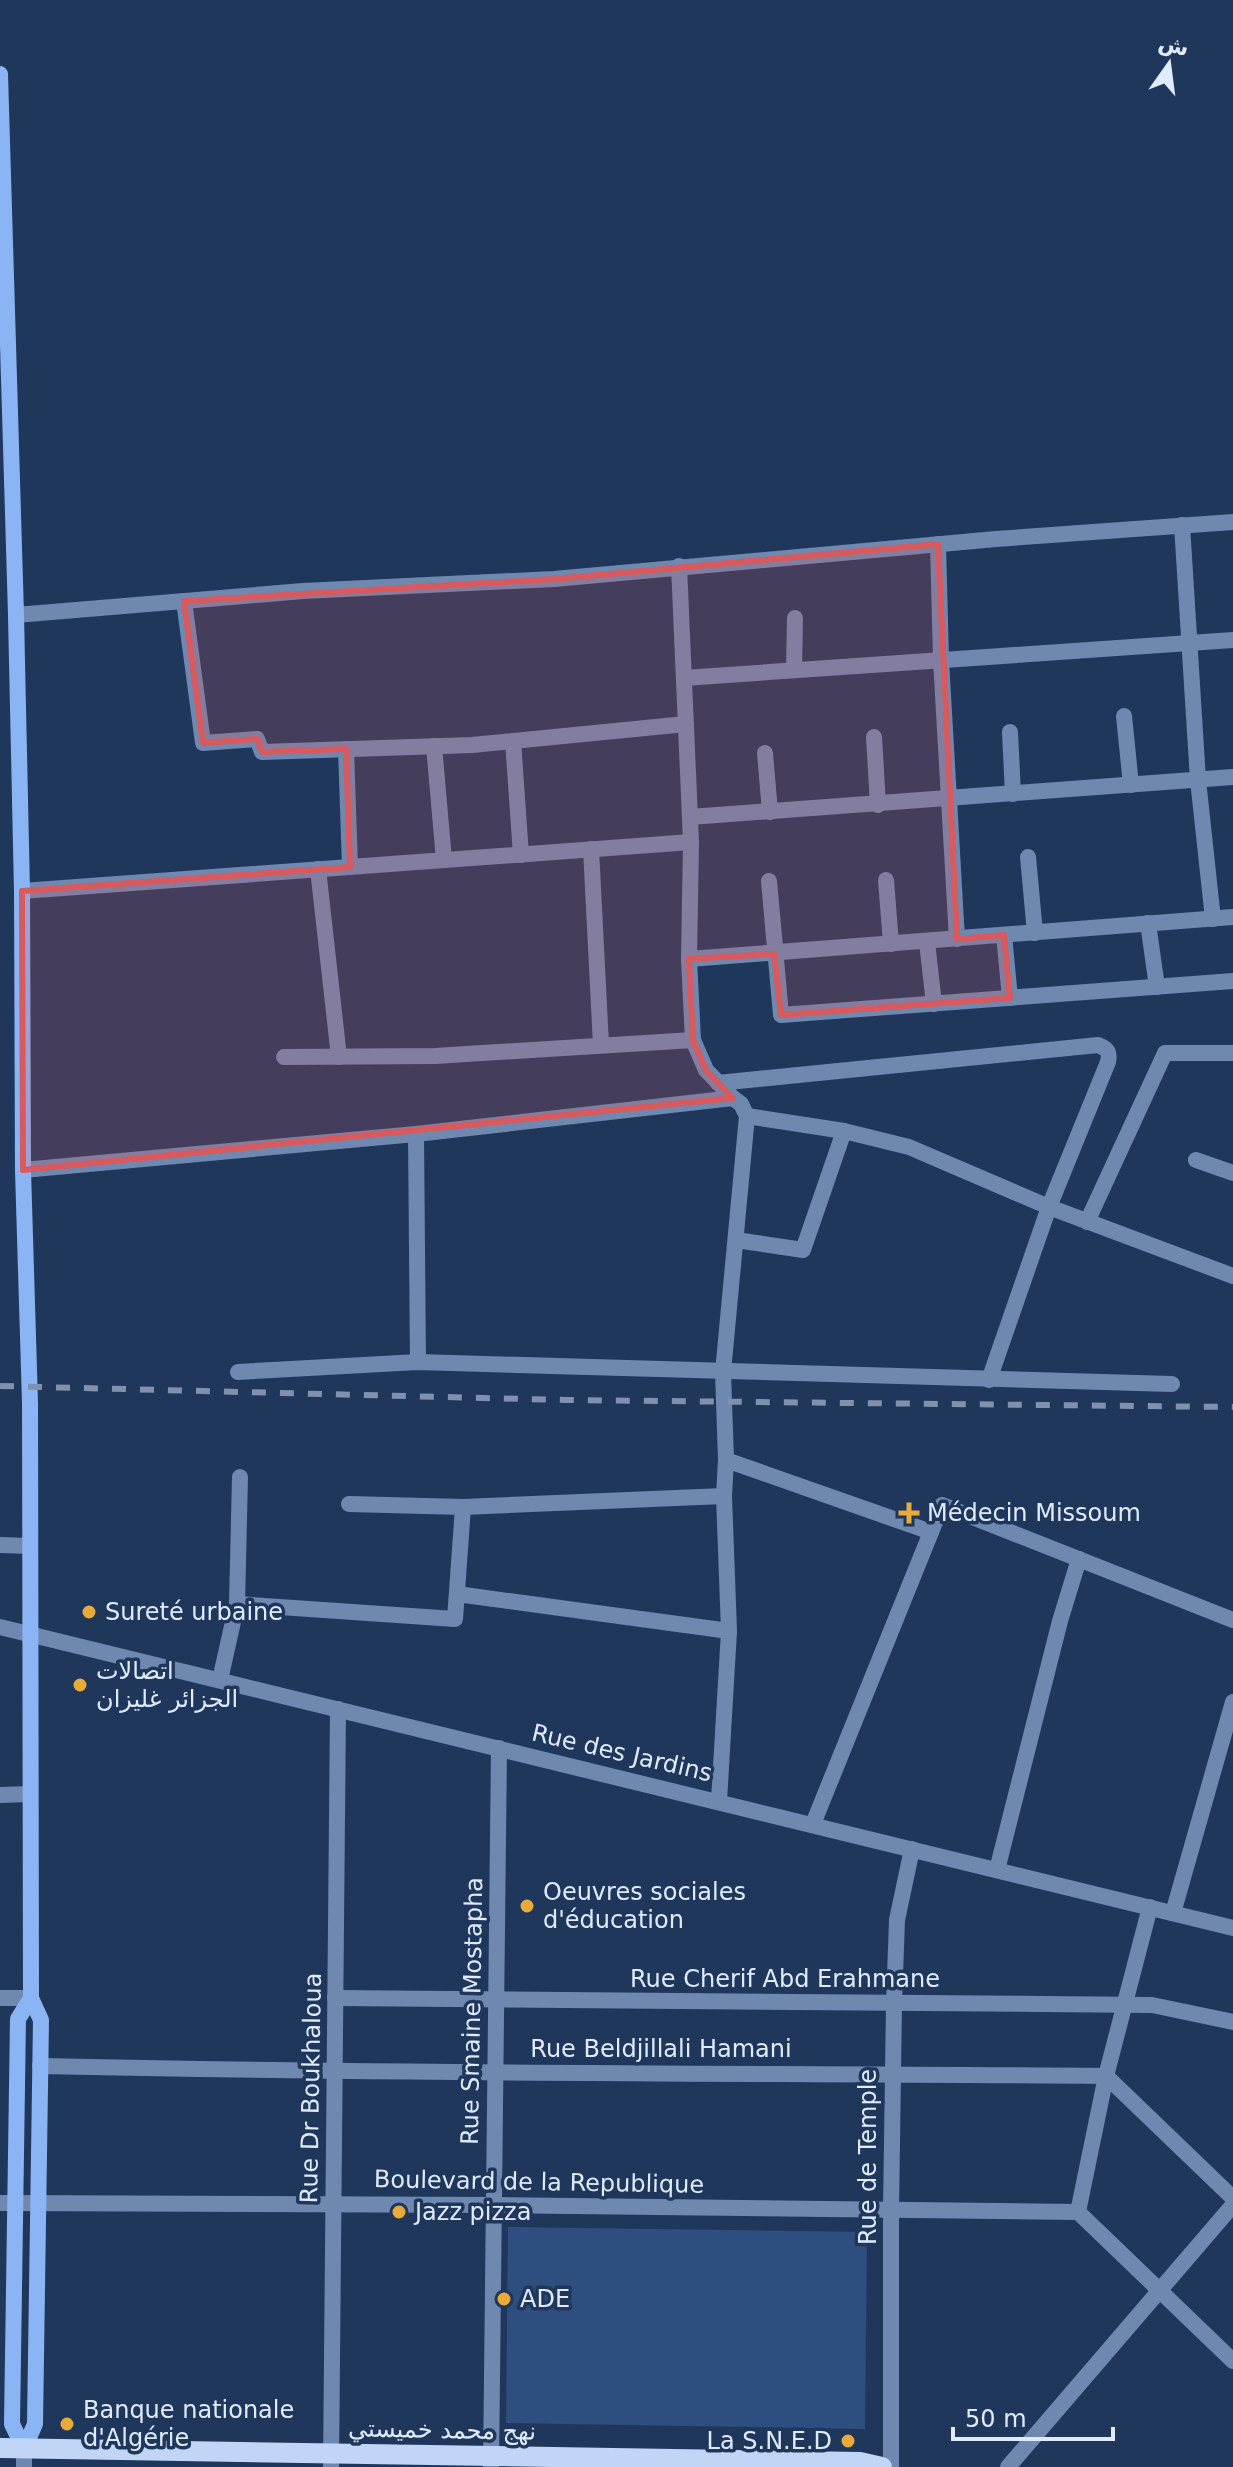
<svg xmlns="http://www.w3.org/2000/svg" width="1233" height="2467" viewBox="0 0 1233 2467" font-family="'DejaVu Sans',Cairo,sans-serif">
<rect width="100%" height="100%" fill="#20375c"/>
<!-- building -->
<polygon fill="#2e4e80" points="508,2227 867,2232 865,2429 506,2423"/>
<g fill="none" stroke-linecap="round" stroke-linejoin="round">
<!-- street -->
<g stroke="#6e88b0" stroke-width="16">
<polyline points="1182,525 1198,780 1213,919"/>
<polyline points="938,544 941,660 957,939"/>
<polyline points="679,566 691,842 689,959 693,1040 706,1070 733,1098 741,1104 747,1116 723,1372 726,1460 724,1496 729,1631 719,1801"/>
<polyline points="184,601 203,743 257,739 262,752 472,745 686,724"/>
<polyline points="16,615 303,591 554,579 996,539 1233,522"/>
<polyline points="794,670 795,618"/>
<polyline points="684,678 1233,640"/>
<polyline points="1124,716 1131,785"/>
<polyline points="1010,732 1013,794"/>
<polyline points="874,737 878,805"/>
<polyline points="513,741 521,855"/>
<polyline points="434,746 444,860"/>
<polyline points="346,749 350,867"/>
<polyline points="765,753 770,812"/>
<polyline points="690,817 1233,777"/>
<polyline points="591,849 601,1045"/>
<polyline points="1028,857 1035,933"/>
<polyline points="318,869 339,1057"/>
<polyline points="886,880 891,944"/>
<polyline points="769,881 781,1015 1233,981"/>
<polyline points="22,891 691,842"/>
<polyline points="1148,923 1157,987"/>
<polyline points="1004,935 1010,998"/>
<polyline points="927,942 934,1004"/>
<polyline points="689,959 1233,917"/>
<polyline points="284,1057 435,1056 693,1040"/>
<path d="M718,1083l380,-38c10,4 12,7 10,17l-59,145 -60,173"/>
<polyline points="747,1116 844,1131 909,1147 1049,1207 1233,1276"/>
<polyline points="416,1134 418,1362"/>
<polyline points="1196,1160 1233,1173"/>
<polyline points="23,1170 416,1134 733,1098"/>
<polyline points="1087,1222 1165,1053 1233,1053"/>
<polyline points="736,1240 803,1250 844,1131"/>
<polyline points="238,1372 418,1362 1172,1384"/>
<polyline points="726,1460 931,1532"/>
<polyline points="349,1504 463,1507"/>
<polyline points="0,1545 30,1546"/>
<polyline points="457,1594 729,1631"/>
<polyline points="237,1604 455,1619 463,1507 724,1496"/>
<polyline points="0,1627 1233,1928"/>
<polyline points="220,1680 237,1604 240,1477"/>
<polyline points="0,1795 30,1794"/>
<polyline points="813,1824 942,1505 1233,1620"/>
<polyline points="997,1870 1060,1621 1079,1559"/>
<polyline points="1173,1913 1233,1702"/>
<polyline points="0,1998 31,1998"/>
<polyline points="335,1998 1152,2005 1233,2022"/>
<path d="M40,2066c356,8 711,7 1066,10l127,122"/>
<polyline points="0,2203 494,2205 1078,2212"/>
<polyline points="1078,2212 1106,2076 1150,1907"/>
<polyline points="1078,2212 1233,2361"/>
<polyline points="24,2467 24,2449"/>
<polyline points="331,2467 338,1709"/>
<polyline points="491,2467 499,1748"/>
<polyline points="891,2467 891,2210 894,2004 897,1920 912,1849"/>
<polyline points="1008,2467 1233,2205"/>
</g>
<!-- secondary -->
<g stroke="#8bb4f4" stroke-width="16">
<polyline points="0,74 16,615 22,891 23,1170 30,1403 31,1998 41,2020 35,2424 24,2449"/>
<polyline points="24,2449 12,2424 18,2019 31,1998"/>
</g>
<!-- primary -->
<polyline stroke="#c1d6f7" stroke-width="20" points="0,2448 860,2462 882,2467"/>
<!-- rail -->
<polyline stroke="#8091ad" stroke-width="6" stroke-dasharray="14 14" stroke-linecap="butt" points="0,1386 565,1400 1233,1407"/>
</g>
<!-- marked area -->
<path fill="#d8595e" fill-opacity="0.2" stroke="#d8595e" stroke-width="6" stroke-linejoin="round" d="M938,544l19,395 47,-4 6,63 -229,17 -7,-61 -85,5 4,81 13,30 27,28 -710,72 -1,-279 328,-24 -4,-118 -84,3 -5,-13 -54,4 -19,-142 370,-22z"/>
<!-- markers -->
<g fill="#e8ab37" stroke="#20375c" stroke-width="3">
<path d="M905 1501h8v8h8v8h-8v8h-8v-8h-8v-8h8z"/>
<circle cx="89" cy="1612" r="8"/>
<circle cx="80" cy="1685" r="8"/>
<circle cx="527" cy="1906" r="8"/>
<circle cx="399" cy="2212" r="8"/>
<circle cx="504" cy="2299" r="8"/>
<circle cx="67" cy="2424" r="8"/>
<circle cx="848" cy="2441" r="8"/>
</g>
<g text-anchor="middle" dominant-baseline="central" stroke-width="7" stroke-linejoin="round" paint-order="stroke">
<!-- poi labels -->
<g font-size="24" fill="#dfebfe" stroke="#20375c" text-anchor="start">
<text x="927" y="1513">Médecin Missoum</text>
<text x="105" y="1612">Sureté urbaine</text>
<text x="96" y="1671">اتصالات<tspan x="96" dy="28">الجزائر غليزان</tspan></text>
<text x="543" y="1892">Oeuvres sociales<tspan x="543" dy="28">d'éducation</tspan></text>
<text x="415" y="2212">Jazz pizza</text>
<text x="520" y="2299">ADE</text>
<text x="83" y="2410">Banque nationale<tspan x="83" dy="28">d'Algérie</tspan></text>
<text x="832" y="2441" text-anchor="end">La S.N.E.D</text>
</g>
<!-- street labels -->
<g font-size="24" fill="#dfebfe" stroke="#20375c">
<text transform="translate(622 1753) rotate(13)">Rue des Jardins</text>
<text x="785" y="1979">Rue Cherif Abd Erahmane</text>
<text transform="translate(472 2011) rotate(-89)">Rue Smaine Mostapha</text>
<text x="661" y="2049">Rue Beldjillali Hamani</text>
<text transform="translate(311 2088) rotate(-89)">Rue Dr Boukhaloua</text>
<text transform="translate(868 2157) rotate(-90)">Rue de Temple</text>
<text transform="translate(539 2182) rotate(1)">Boulevard de la Republique</text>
<text transform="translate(442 2430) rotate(1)">نهج محمد خميستي</text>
</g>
</g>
<!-- north arrow -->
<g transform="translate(1169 64) rotate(14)" stroke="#20375c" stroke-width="6" paint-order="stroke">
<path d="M0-6L14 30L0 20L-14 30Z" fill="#dfebfe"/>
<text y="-12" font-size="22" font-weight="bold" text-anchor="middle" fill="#dfebfe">ش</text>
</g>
<!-- scale -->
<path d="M953 2427v12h160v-12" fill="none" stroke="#dfebfe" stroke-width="4"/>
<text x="965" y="2427" font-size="24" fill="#dfebfe" stroke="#20375c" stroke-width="6" paint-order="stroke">50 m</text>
</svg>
